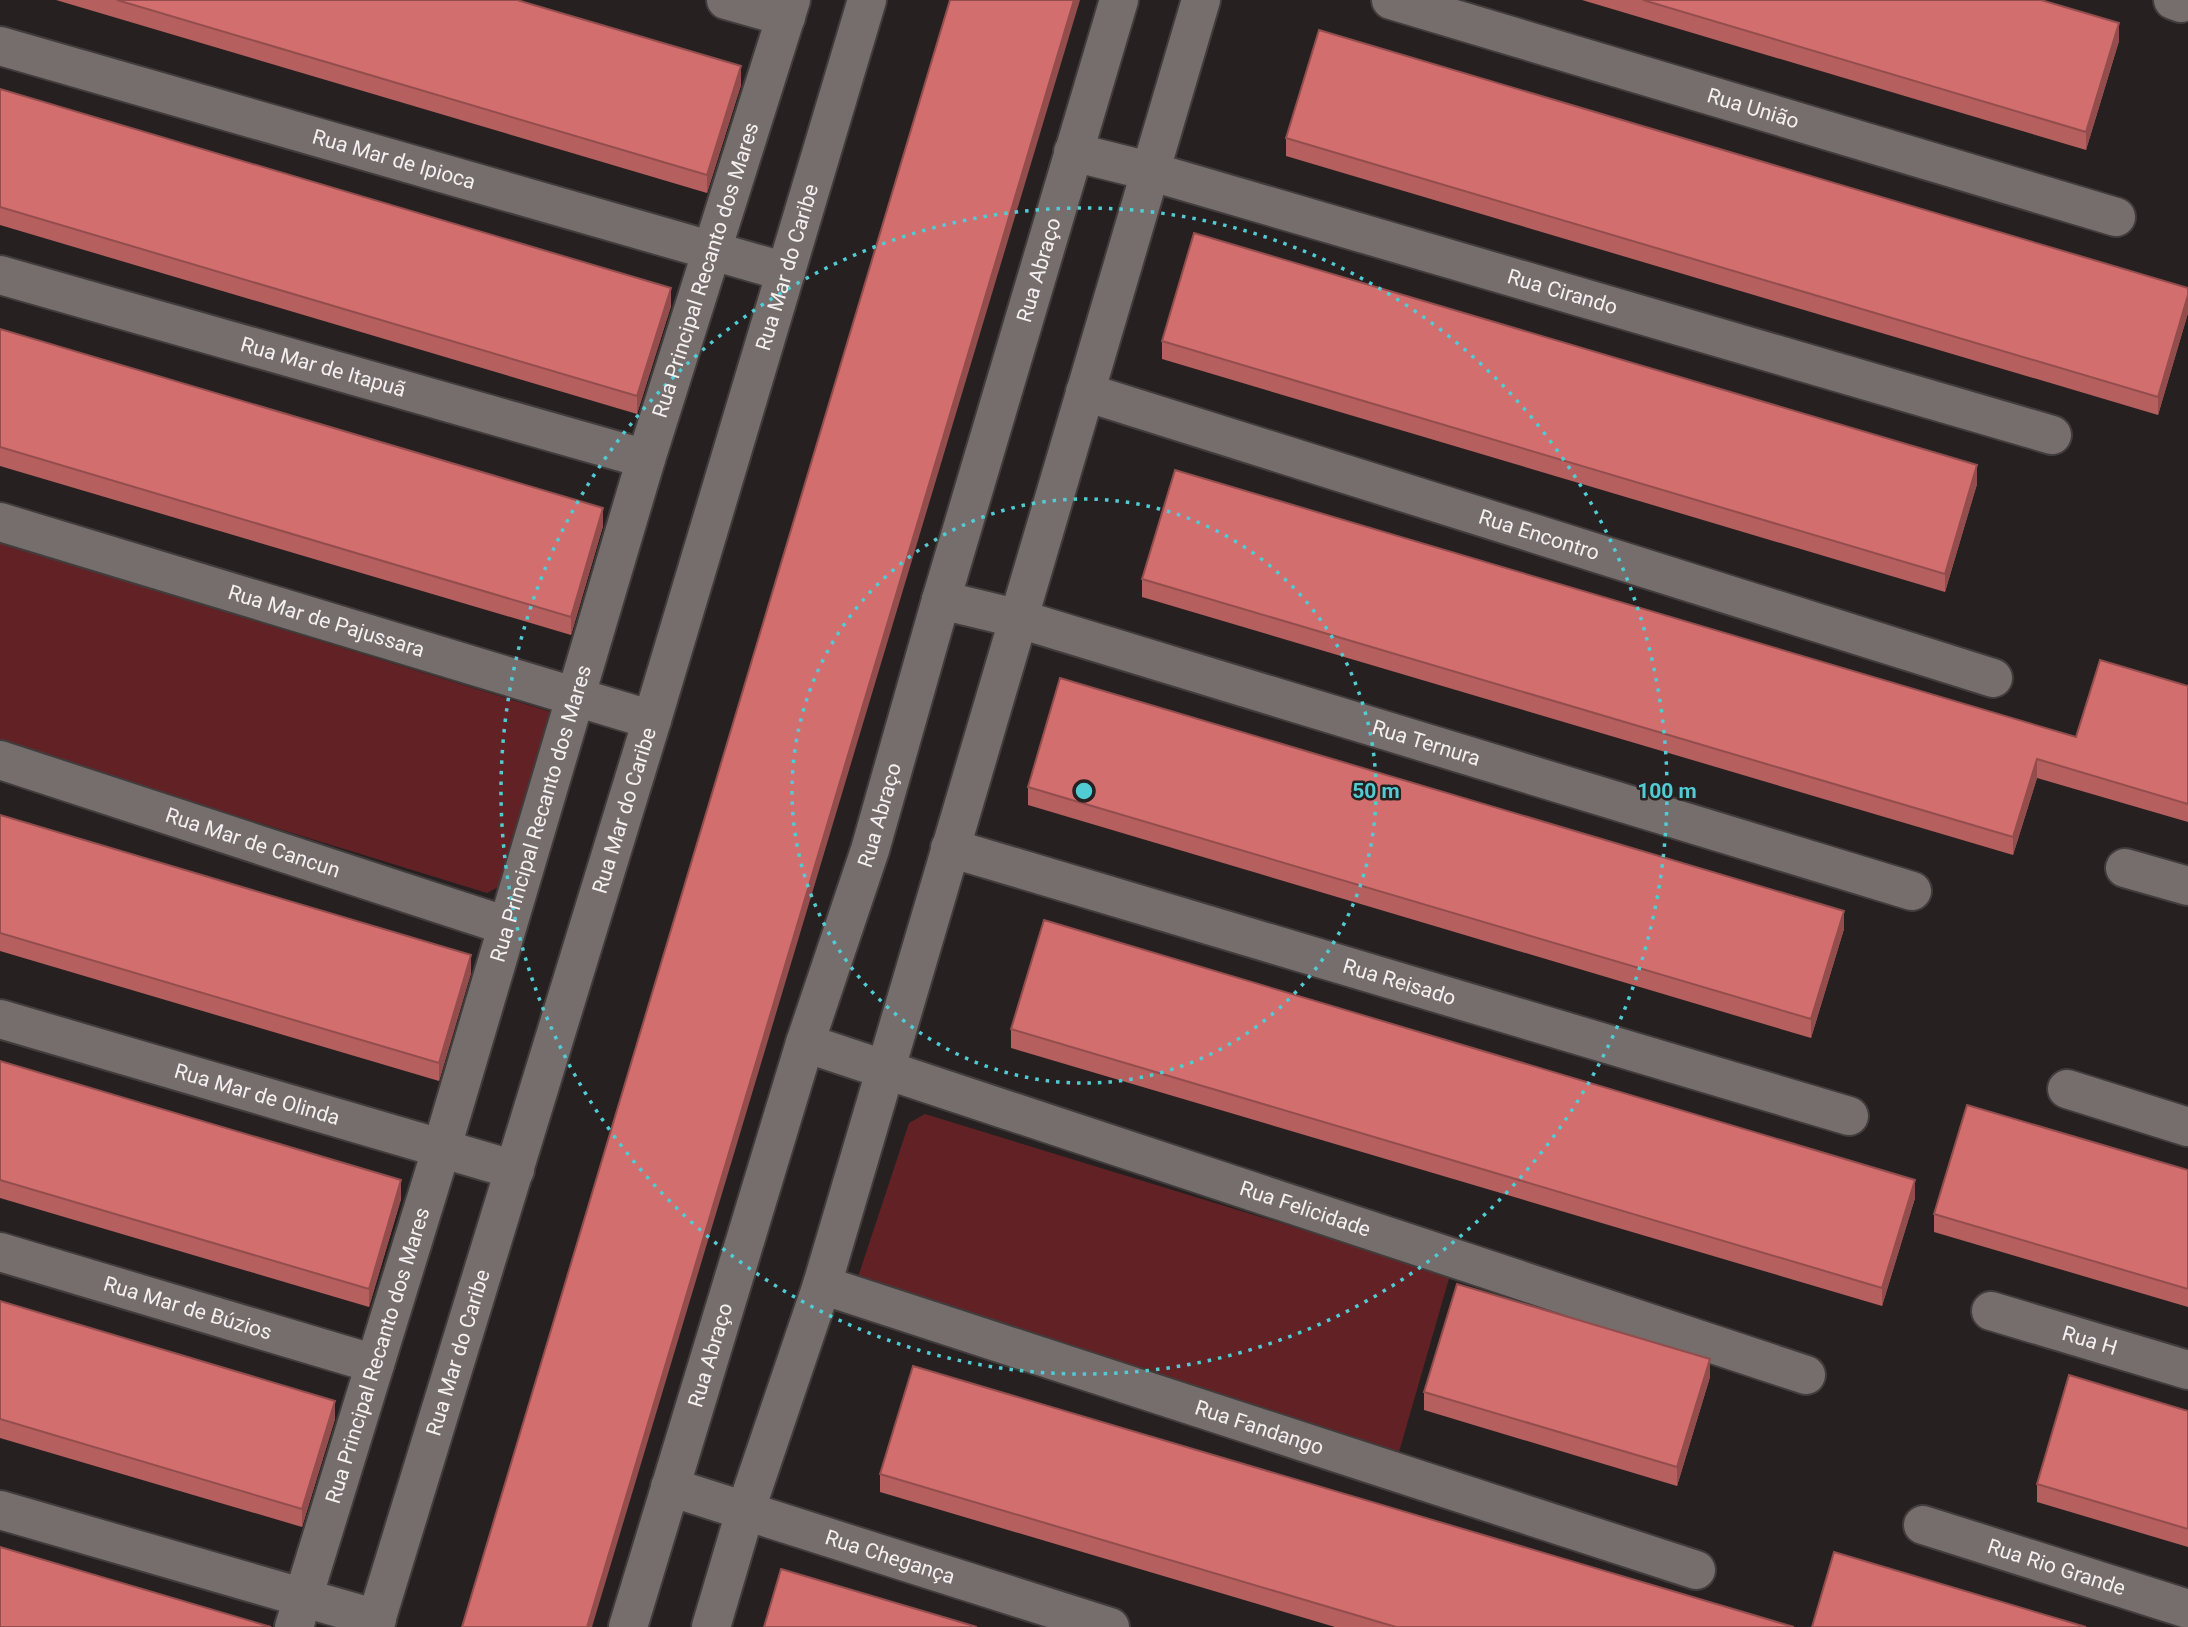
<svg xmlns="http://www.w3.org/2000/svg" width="2188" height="1627" viewBox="0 0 2188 1627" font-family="Roboto,sans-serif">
<rect width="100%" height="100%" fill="#262020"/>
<!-- green -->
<g fill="#622225">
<polygon points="0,543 548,711 556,723 504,884 487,893 0,743"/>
<polygon points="925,1114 1450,1275 1397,1459 856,1283 909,1123"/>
</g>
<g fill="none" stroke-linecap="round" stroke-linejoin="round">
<defs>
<g id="minor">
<polyline points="726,0 786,17"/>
<path id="s1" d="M1391,0l725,217"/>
<polyline points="2173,0 2181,3"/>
<path id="s2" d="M0,46l786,226"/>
<path id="s3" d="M1073,152l76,19 903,264"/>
<path id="s4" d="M0,275l646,184"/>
<path id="s5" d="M1085,392l908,286"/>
<path id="s6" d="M0,522l652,198"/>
<path id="s7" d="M941,600l75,18 896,273"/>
<path id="s8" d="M0,760l507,166"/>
<path id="s9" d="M950,848l899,268"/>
<polyline points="2125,868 2188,886"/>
<path id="s10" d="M0,1019l515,151"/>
<path id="s11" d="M805,1043l1001,332"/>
<polyline points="2067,1089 2188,1127"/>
<path id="s12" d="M0,1252l375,112"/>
<path id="s13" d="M822,1285l874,285"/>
<path id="s14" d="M1991,1311l197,59"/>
<path id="s15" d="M670,1487l440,140"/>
<polyline points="0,1510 377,1619"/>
<path id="s16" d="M1923,1525l265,84"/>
<path id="s17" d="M294,1627l148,-480 204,-688 145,-459"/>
<path id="s18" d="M374,1627l278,-907 215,-720"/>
<path id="s19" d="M628,1627l177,-584 65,-193 71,-250 178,-600"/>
<polyline points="711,1627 745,1512 822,1285 1201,0"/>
</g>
</defs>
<!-- minor casing -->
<use href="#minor" stroke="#423d3d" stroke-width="42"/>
<!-- minor -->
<use href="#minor" stroke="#766e6d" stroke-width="38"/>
</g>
<!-- wall -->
<g fill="#b55f5f">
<polygon points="56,0 517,0 741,85 707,193"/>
<polygon points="1582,0 2041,0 2119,41 2086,150"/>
<polygon points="0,89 671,306 637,414 0,225"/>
<polygon points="1286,138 2188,288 2188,313 2158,415 1286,156"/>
<polygon points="0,329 603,526 571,635 0,466"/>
<polygon points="1162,341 1977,484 1945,592 1162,359"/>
<polygon points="1142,579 2076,737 2188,686 2188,822 2037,778 2013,855 1142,597"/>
<polygon points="1028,787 1844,929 1811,1038 1028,805"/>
<polygon points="0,815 471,973 439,1081 0,951"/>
<polygon points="1011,1029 1915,1198 1882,1306 1011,1048"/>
<polygon points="0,1061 401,1199 369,1307 0,1198"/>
<polygon points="2188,1170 2188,1307 1934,1232 1934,1214"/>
<polygon points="0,1301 335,1419 302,1527 0,1438"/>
<polygon points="1710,1377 1677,1486 1424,1410 1424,1392"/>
<polygon points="2188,1411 2188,1547 2037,1502 2037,1484"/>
<polygon points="880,1474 1794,1627 1335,1627 880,1492"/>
</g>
<!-- shaded-wall -->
<g fill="#934d4d">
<polygon points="1074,0 1080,0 592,1627 587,1627"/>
<polygon points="2119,23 2119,41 2086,150 2086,132"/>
<polygon points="741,66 741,85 707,193 707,175"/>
<polygon points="671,288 671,306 637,414 637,396"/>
<polygon points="2188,295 2188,313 2158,415 2158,397"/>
<polygon points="1977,465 1977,484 1945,592 1945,574"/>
<polygon points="603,508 603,526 571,635 571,617"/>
<polygon points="2037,759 2037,778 2013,855 2013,837"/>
<polygon points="1844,911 1844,929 1811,1038 1811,1019"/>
<polygon points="471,955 471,973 439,1081 439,1063"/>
<polygon points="401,1180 401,1199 369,1307 369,1289"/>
<polygon points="1915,1180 1915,1198 1882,1306 1882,1288"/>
<polygon points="1710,1359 1710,1377 1677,1486 1677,1467"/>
<polygon points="335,1401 335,1419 302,1527 302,1509"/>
</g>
<!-- building -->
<g fill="#d26e6e" stroke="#934d4d" stroke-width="2">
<polygon points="117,0 517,0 741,66 707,175"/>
<polygon points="950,0 1074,0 587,1627 462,1627"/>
<polygon points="1643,0 2041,0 2119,23 2086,132"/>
<polygon points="1319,30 2188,288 2188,295 2158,397 1286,138"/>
<polygon points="0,89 671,288 637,396 0,207"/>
<polygon points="1194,233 1977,465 1945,574 1162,341"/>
<polygon points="0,329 603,508 571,617 0,447"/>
<polygon points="1175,470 2076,737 2100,660 2188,686 2188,804 2037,759 2013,837 1142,579"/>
<polygon points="1060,678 1844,911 1811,1019 1028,787"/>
<polygon points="0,815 471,955 439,1063 0,933"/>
<polygon points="1044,920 1915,1180 1882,1288 1011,1029"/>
<polygon points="0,1061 401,1180 369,1289 0,1180"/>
<polygon points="1967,1105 2188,1170 2188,1289 1934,1214"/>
<polygon points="1457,1284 1710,1359 1677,1467 1424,1392"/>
<polygon points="0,1301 335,1401 302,1509 0,1419"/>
<polygon points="913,1366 1794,1627 1396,1627 880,1474"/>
<polygon points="2069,1375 2188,1411 2188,1529 2037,1484"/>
<polygon points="0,1547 271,1627 0,1627"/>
<polygon points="1834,1552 2086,1627 1812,1627"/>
<polygon points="781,1569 977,1627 764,1627"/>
</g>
<!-- distance rings -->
<g fill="none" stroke="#51ccd4" stroke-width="3.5" stroke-dasharray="3.5 7">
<circle cx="1084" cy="791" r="292"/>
<circle cx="1084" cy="791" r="583"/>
</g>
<g text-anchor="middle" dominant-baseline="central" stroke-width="5" stroke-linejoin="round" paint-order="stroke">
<!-- street labels -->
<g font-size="21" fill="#f5f0f0" stroke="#262020">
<text stroke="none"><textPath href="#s1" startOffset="378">Rua União</textPath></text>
<text stroke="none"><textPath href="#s2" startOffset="410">Rua Mar de Ipioca</textPath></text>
<text stroke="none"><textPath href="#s18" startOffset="1421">Rua Mar do Caribe</textPath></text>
<text stroke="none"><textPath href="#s17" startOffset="1418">Rua Principal Recanto dos Mares</textPath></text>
<text stroke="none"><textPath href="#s19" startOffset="1418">Rua Abraço</textPath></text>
<text stroke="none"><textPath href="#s3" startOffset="509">Rua Cirando</textPath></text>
<text stroke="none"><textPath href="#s4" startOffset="336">Rua Mar de Itapuã</textPath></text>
<text stroke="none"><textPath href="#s5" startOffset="476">Rua Encontro</textPath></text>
<text stroke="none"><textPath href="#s6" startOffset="341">Rua Mar de Pajussara</textPath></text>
<text stroke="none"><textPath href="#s7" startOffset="506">Rua Ternura</textPath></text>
<text stroke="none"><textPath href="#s18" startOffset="854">Rua Mar do Caribe</textPath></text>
<text stroke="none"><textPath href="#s17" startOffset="850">Rua Principal Recanto dos Mares</textPath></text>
<text stroke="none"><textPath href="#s19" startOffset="850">Rua Abraço</textPath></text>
<text stroke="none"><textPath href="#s8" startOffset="266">Rua Mar de Cancun</textPath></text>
<text stroke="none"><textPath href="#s9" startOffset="469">Rua Reisado</textPath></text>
<text stroke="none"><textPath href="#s10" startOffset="268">Rua Mar de Olinda</textPath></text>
<text stroke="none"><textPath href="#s11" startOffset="527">Rua Felicidade</textPath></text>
<text stroke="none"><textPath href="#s12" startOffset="196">Rua Mar de Búzios</textPath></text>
<text stroke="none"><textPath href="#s14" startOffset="103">Rua H</textPath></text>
<text stroke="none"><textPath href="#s18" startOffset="287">Rua Mar do Caribe</textPath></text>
<text stroke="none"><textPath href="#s17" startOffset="284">Rua Principal Recanto dos Mares</textPath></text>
<text stroke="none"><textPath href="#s19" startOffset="284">Rua Abraço</textPath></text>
<text stroke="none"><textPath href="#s13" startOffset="460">Rua Fandango</textPath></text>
<text stroke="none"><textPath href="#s15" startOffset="231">Rua Chegança</textPath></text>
<text stroke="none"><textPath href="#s16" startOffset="140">Rua Rio Grande</textPath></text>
</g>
</g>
<circle cx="1084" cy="791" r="10" fill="#51ccd4" stroke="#262020" stroke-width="3.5"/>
<g font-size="21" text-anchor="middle" font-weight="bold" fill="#51ccd4" stroke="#262020" stroke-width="5" stroke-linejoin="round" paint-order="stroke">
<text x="1376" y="798">50 m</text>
<text x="1667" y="798">100 m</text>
</g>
</svg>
